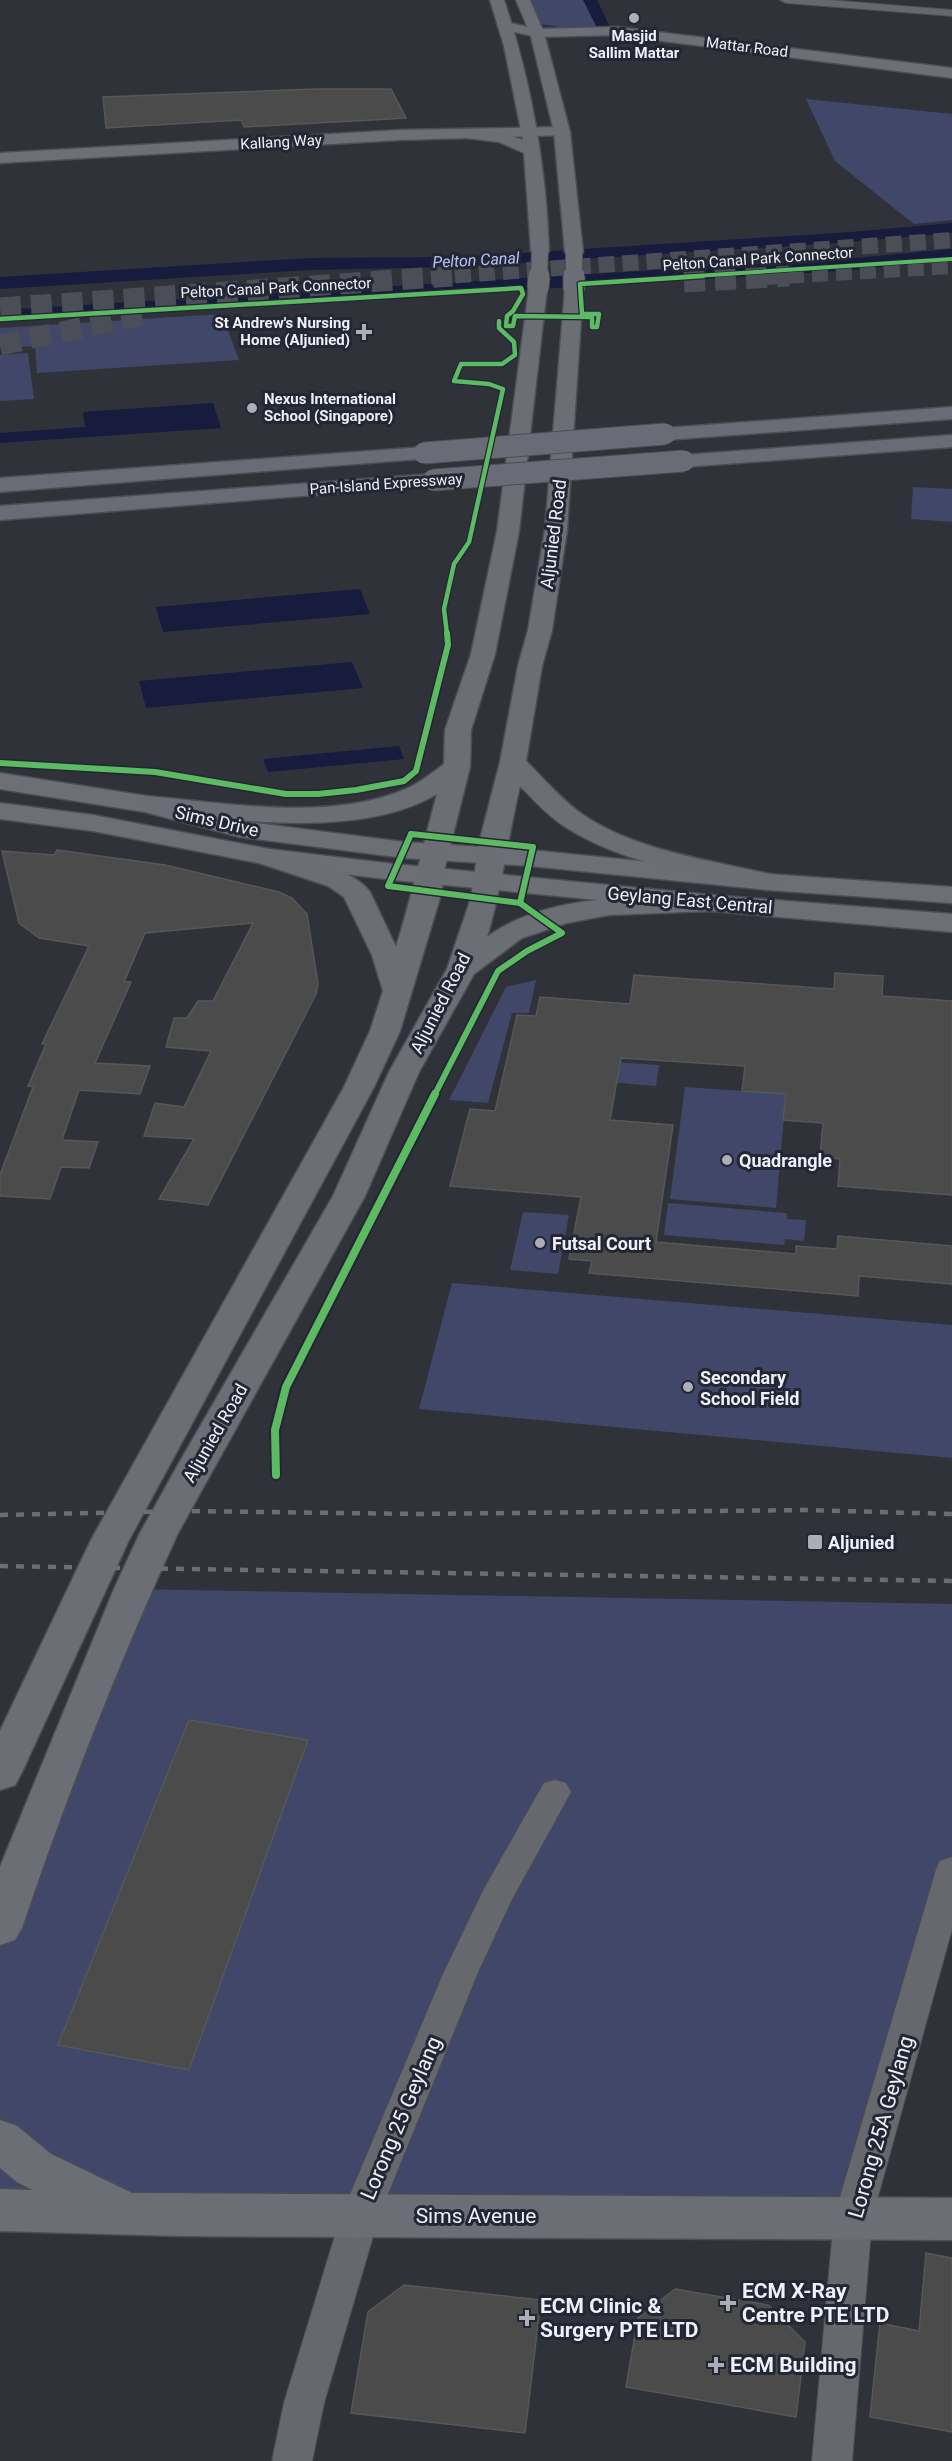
<svg xmlns="http://www.w3.org/2000/svg" width="952" height="2461" viewBox="0 0 952 2461" font-family="Roboto,sans-serif">
<rect width="100%" height="100%" fill="#30323a"/>
<!-- green -->
<g fill="#404769">
<polygon points="530,0 586,0 598,27 561,27 541,24"/>
<polygon points="806,99 952,114 952,220 914,224 835,161"/>
<polygon points="222,314 239,360 37,373 35,346 0,348 0,328"/>
<polygon points="28,353 34,399 0,401 0,355"/>
<polygon points="913,487 952,489 952,522 911,519"/>
<polygon points="536,980 529,1013 512,1013 488,1103 449,1100 506,987"/>
<polygon points="600,1061 659,1065 656,1086 596,1081"/>
<polygon points="685,1087 786,1094 776,1208 670,1199"/>
<polygon points="668,1203 787,1213 787,1219 806,1220 804,1241 785,1239 784,1245 664,1235"/>
<polygon points="523,1212 569,1215 558,1274 510,1270"/>
<polygon points="452,1283 952,1325 952,1458 419,1409"/>
<polygon points="133,1589 952,1604 952,1870 853,2218 0,2210 0,1938"/>
</g>
<!-- water -->
<g fill="#171b3e">
<polygon points="213,403 221,428 0,443 0,433 85,427 83,412"/>
<polygon points="360,589 370,614 163,632 156,607"/>
<polygon points="352,662 363,688 146,708 139,681"/>
<polygon points="399,746 404,759 268,772 263,759"/>
</g>
<g fill="none" stroke-linecap="round" stroke-linejoin="round">
<!-- canal -->
<g fill="#171b3e" fill-rule="evenodd">
<polygon points="583,0 597,0 610,27 608,30 598,30"/>
<polygon points="952,223 952,233 851,242 456,267 309,270 0,289 0,277 309,258 456,257 851,232"/>
<polygon points="952,249 952,259 855,270 0,322 0,310 855,258"/>
</g>
</g>
<!-- building -->
<g fill="#4b4b4c" stroke="#575758" stroke-width="1.5">
<polygon points="316,89 391,89 406,118 244,127 241,120 106,128 103,97"/>
<polygon points="57,850 165,865 279,892 292,898 307,914 318,984 316,994 208,1205 159,1199 194,1139 144,1136 155,1103 184,1107 211,1051 166,1047 174,1018 187,1018 198,1001 213,1001 253,923 145,933 124,982 131,982 95,1063 150,1066 140,1094 79,1090 62,1140 98,1142 89,1168 61,1167 50,1199 0,1196 0,1175 33,1087 28,1086 46,1044 42,1044 89,946 39,938 19,923 2,851 54,855"/>
<polygon points="835,973 883,976 882,996 952,1001 952,1195 838,1186 840,1159 820,1157 823,1123 783,1120 786,1094 742,1091 745,1066 621,1058 610,1120 673,1125 656,1242 796,1254 796,1246 837,1249 838,1236 952,1246 952,1284 859,1276 858,1296 589,1273 592,1261 569,1259 581,1197 450,1186 470,1109 495,1111 517,1015 536,1016 540,997 630,1004 634,975 834,989"/>
<polygon points="189,1720 308,1740 189,2070 58,2045"/>
<polygon points="926,2253 952,2258 952,2432 870,2417 880,2323 919,2331"/>
<polygon points="404,2285 541,2300 525,2433 351,2413 368,2312"/>
<polygon points="675,2289 768,2305 805,2342 796,2417 626,2387 638,2318"/>
</g>
<g fill="none" stroke-linecap="round" stroke-linejoin="round">
<!-- highway-tunnel-far1 -->
<g stroke="#4c4e57" stroke-width="16" stroke-dasharray="16 8" stroke-linecap="butt">
<polyline points="431,277 952,240"/>
<polyline points="764,277 952,266"/>
</g>
<!-- highway-tunnel -->
<g stroke="#4c4e57" stroke-width="21" stroke-dasharray="21 10" stroke-linecap="butt">
<polyline points="684,282 789,276"/>
<polyline points="0,308 452,276"/>
<polyline points="0,345 142,315"/>
</g>
<defs>
<g id="street">
<polygon points="780,0 829,0 952,10 952,16 786,3"/>
<polygon points="555,1780 566,1783 571,1792 511,1901 478,1972 379,2216 324,2403 312,2461 272,2461 284,2403 341,2216 444,1972 484,1889 544,1783"/>
<polygon points="952,1857 952,1929 872,2218 852,2461 812,2461 834,2218 936,1870 940,1861"/>
</g>
<g id="secondary">
<polygon points="506,22 537,29 616,27 952,68 952,78 616,35 537,37 501,29 499,26"/>
<polygon points="562,127 570,132 568,135 400,140 0,163 0,153 400,130"/>
<polygon points="0,773 147,796 241,821 404,842 530,850 768,874 952,887 952,903 768,890 530,866 404,858 240,837 145,812 0,789"/>
<polygon points="0,803 93,815 269,849 394,864 711,895 952,914 952,932 711,911 394,880 269,865 93,831 0,819"/>
</g>
<g id="primary">
<path d="M490,0h14c27,81 42,165 45,251l-3,4h-12l-3,-4 -7,-98 -25,-11 -32,-4 -8,-5c10,-11 51,2 64,7l-19,-94z"/>
<polygon points="516,0 530,0 544,33 570,132 583,252 580,256 568,256 565,252 554,132 530,33"/>
<path d="M538,282l7,2 2,4 -28,243 -24,123 -24,76 -1,37 -27,108 -1,16 -42,140 -26,56 -245,453 -108,234 -6,11 -15,5v-59l91,-191 253,-453 26,-56 13,-40 -11,-36 -28,-58 -16,-11 -69,-23 -4,-6 4,-6 10,-2c27,6 85,20 101,43l26,55c16,-51 27,-102 41,-153 -78,46 -203,25 -290,18l-9,-2 -4,-6 4,-6 9,-2c81,7 182,26 259,-7 14,-6 26,-16 38,-25l1,-34 26,-76 26,-123 32,-243 2,-4z"/>
<path d="M574,283l7,2 2,4 -16,241 -15,100 -10,36 -16,95c17,17 33,36 53,51 56,40 133,48 199,64l4,6 -4,6 -10,2c-67,-16 -145,-25 -204,-64 -17,-11 -30,-26 -44,-40 -12,50 -18,102 -33,151 59,-44 153,-40 224,-42l10,2 4,6 -4,6 -10,2 -102,4 -42,8 -45,15 -48,36 -55,98 -54,124 -187,337c-59,129 -111,261 -156,395l-7,12 -15,5v-78l114,-278 26,-56 39,-70 154,-267 56,-124 58,-103 24,-71 8,-55 21,-81 18,-96 10,-36 17,-100 20,-241 2,-4z"/>
<polygon points="0,2120 17,2126 51,2154 132,2193 952,2198 952,2240 179,2236 0,2231 0,2189 33,2190 17,2182 0,2168"/>
</g>
<g id="highway">
<polygon points="952,407 952,419 665,440 658,438 655,434 658,430 665,428"/>
<polygon points="952,435 952,447 684,467 676,466 673,461 676,456 684,455"/>
<polygon points="424,447 432,448 435,453 432,458 0,492 0,478"/>
<polygon points="433,474 441,475 444,480 441,485 0,520 0,506"/>
</g>
</defs>
<!-- street casing -->
<use href="#street" stroke="#4c4e54" stroke-width="2"/>
<!-- secondary casing -->
<use href="#secondary" stroke="#4c4e54" stroke-width="3"/>
<!-- primary casing -->
<use href="#primary" stroke="#4c4e54" stroke-width="3"/>
<!-- highway casing -->
<use href="#highway" stroke="#4c4e54" stroke-width="3"/>
<!-- street -->
<use href="#street" fill="#66686d" fill-rule="evenodd"/>
<!-- secondary -->
<use href="#secondary" fill="#6d6f77" fill-rule="evenodd"/>
<!-- primary -->
<use href="#primary" fill="#6c6e76" fill-rule="evenodd"/>
<!-- highway -->
<use href="#highway" fill="#696c77" fill-rule="evenodd"/>
<!-- rail -->
<g stroke="#6c6e73" stroke-width="4.5" stroke-dasharray="8 8" stroke-linecap="butt">
<polyline points="0,1515 185,1511 418,1514 806,1510 952,1514"/>
<polyline points="0,1566 952,1581"/>
</g>
<defs>
<g id="primary-bridge-far1">
<polyline points="574,252 574,277"/>
<polyline points="539,277 540,251"/>
</g>
<g id="primary-bridge">
<polyline points="574,276 574,289"/>
<polyline points="538,288 539,276"/>
</g>
<g id="highway-bridge">
<polyline points="424,453 665,434"/>
<polyline points="433,480 684,461"/>
</g>
</defs>
<!-- primary-bridge-far1 casing -->
<use href="#primary-bridge-far1" stroke="#4c4e54" stroke-width="18" stroke-linecap="butt"/>
<!-- primary-bridge casing -->
<use href="#primary-bridge" stroke="#4c4e54" stroke-width="23" stroke-linecap="butt"/>
<!-- highway-bridge casing -->
<use href="#highway-bridge" stroke="#4c4e54" stroke-width="23" stroke-linecap="butt"/>
<!-- primary-bridge-far1 -->
<use href="#primary-bridge-far1" stroke="#6c6e76" stroke-width="16"/>
<!-- primary-bridge -->
<use href="#primary-bridge" stroke="#6c6e76" stroke-width="21"/>
<!-- highway-bridge -->
<use href="#highway-bridge" stroke="#696c77" stroke-width="21"/>
<defs>
<polyline id="cycleway-far3" points="681,277 952,259"/>
<g id="cycleway-far2">
<polyline points="0,319 521,288 523,294 513,311 507,316 506,326 513,326 515,316 592,317 592,327 597,327 599,314 582,314 580,284 703,276"/>
<polyline points="447,634 444,609 454,564 469,542 503,389 489,384 454,381 461,364 502,364 515,355 514,342 499,328 499,321"/>
</g>
<g id="cycleway-far1">
<polyline points="0,763 155,772 286,794 318,794 356,790 404,781 416,771 448,645 447,633"/>
<polyline points="411,834 533,847 520,903"/>
<polyline points="411,834 388,886 520,903 562,933 527,951 498,971 434,1096"/>
</g>
<polyline id="cycleway" points="276,1475 275,1430 286,1387 435,1094"/>
</defs>
<!-- cycleway-far3 casing -->
<use href="#cycleway-far3" stroke="#232633" stroke-width="5"/>
<!-- cycleway-far2 casing -->
<use href="#cycleway-far2" stroke="#232633" stroke-width="7"/>
<!-- cycleway-far1 casing -->
<use href="#cycleway-far1" stroke="#232633" stroke-width="9"/>
<!-- cycleway casing -->
<use href="#cycleway" stroke="#232633" stroke-width="12"/>
<!-- cycleway-far3 -->
<use href="#cycleway-far3" stroke="#5cba63" stroke-width="4"/>
<!-- cycleway-far2 -->
<use href="#cycleway-far2" stroke="#5cba63" stroke-width="4.5"/>
<!-- cycleway-far1 -->
<use href="#cycleway-far1" stroke="#5cba63" stroke-width="6"/>
<!-- cycleway -->
<use href="#cycleway" stroke="#5cba63" stroke-width="8"/>
</g>
<!-- markers -->
<g fill="#acaeb6" stroke="#232633" stroke-width="2">
<circle cx="634" cy="18" r="6"/>
<path d="M361 323h6v6h6v6h-6v6h-6v-6h-6v-6h6z"/>
<circle cx="252" cy="408" r="6"/>
<circle cx="727" cy="1160" r="6"/>
<circle cx="540" cy="1243" r="6"/>
<circle cx="688" cy="1387" r="6"/>
<rect x="807" y="1534" width="16" height="16" rx="3"/>
<path d="M725 2294h6v6h6v6h-6v6h-6v-6h-6v-6h6z"/>
<path d="M524 2309h6v6h6v6h-6v6h-6v-6h-6v-6h6z"/>
<path d="M713 2356h6v6h6v6h-6v6h-6v-6h-6v-6h6z"/>
</g>
<g text-anchor="middle" dominant-baseline="central" stroke-width="6" stroke-linejoin="round" paint-order="stroke">
<!-- far-poi labels -->
<g font-size="15" font-weight="bold" fill="#eef0f9" stroke="#232633">
<text x="634" y="36">Masjid<tspan x="634" dy="17">Sallim Mattar</tspan></text>
<text x="350" y="323" text-anchor="end">St Andrew's Nursing<tspan x="350" dy="17">Home (Aljunied)</tspan></text>
<text x="264" y="399" text-anchor="start">Nexus International<tspan x="264" dy="17">School (Singapore)</tspan></text>
</g>
<!-- far-street labels -->
<g font-size="15" fill="#eef0f9" stroke="#232633">
<text transform="translate(747 47) rotate(7)">Mattar Road</text>
<text transform="translate(281 142) rotate(-3)">Kallang Way</text>
<text transform="translate(758 259) rotate(-4)">Pelton Canal Park Connector</text>
<text transform="translate(276 288) rotate(-3)">Pelton Canal Park Connector</text>
<text transform="translate(386 484) rotate(-4)">Pan-Island Expressway</text>
</g>
<!-- far-water labels -->
<g font-size="16" font-style="italic" fill="#b7c3fb" stroke="#232633">
<text transform="translate(476 260) rotate(-3)">Pelton Canal</text>
</g>
<!-- street labels -->
<g font-size="18" fill="#eef0f9" stroke="#232633">
<text transform="translate(553 534) rotate(-83)">Aljunied Road</text>
<text transform="translate(217 821) rotate(13)">Sims Drive</text>
<text transform="translate(690 900) rotate(5)">Geylang East Central</text>
<text transform="translate(440 1003) rotate(-63)">Aljunied Road</text>
<text transform="translate(215 1433) rotate(-60)">Aljunied Road</text>
</g>
<!-- poi labels -->
<g font-size="18" font-weight="bold" fill="#eef0f9" stroke="#232633" text-anchor="start">
<text x="739" y="1160">Quadrangle</text>
<text x="552" y="1243">Futsal Court</text>
<text x="700" y="1377">Secondary<tspan x="700" dy="21">School Field</tspan></text>
<text x="828" y="1542">Aljunied</text>
</g>
<!-- near-street labels -->
<g font-size="21" fill="#eef0f9" stroke="#232633">
<text transform="translate(401 2118) rotate(-67)">Lorong 25 Geylang</text>
<text transform="translate(881 2127) rotate(-74)">Lorong 25A Geylang</text>
<text x="476" y="2216">Sims Avenue</text>
</g>
<!-- near-poi labels -->
<g font-size="21" font-weight="bold" fill="#eef0f9" stroke="#232633" text-anchor="start">
<text x="742" y="2291">ECM X-Ray<tspan x="742" dy="24">Centre PTE LTD</tspan></text>
<text x="540" y="2306">ECM Clinic &amp;<tspan x="540" dy="24">Surgery PTE LTD</tspan></text>
<text x="730" y="2365">ECM Building</text>
</g>
</g>
</svg>
